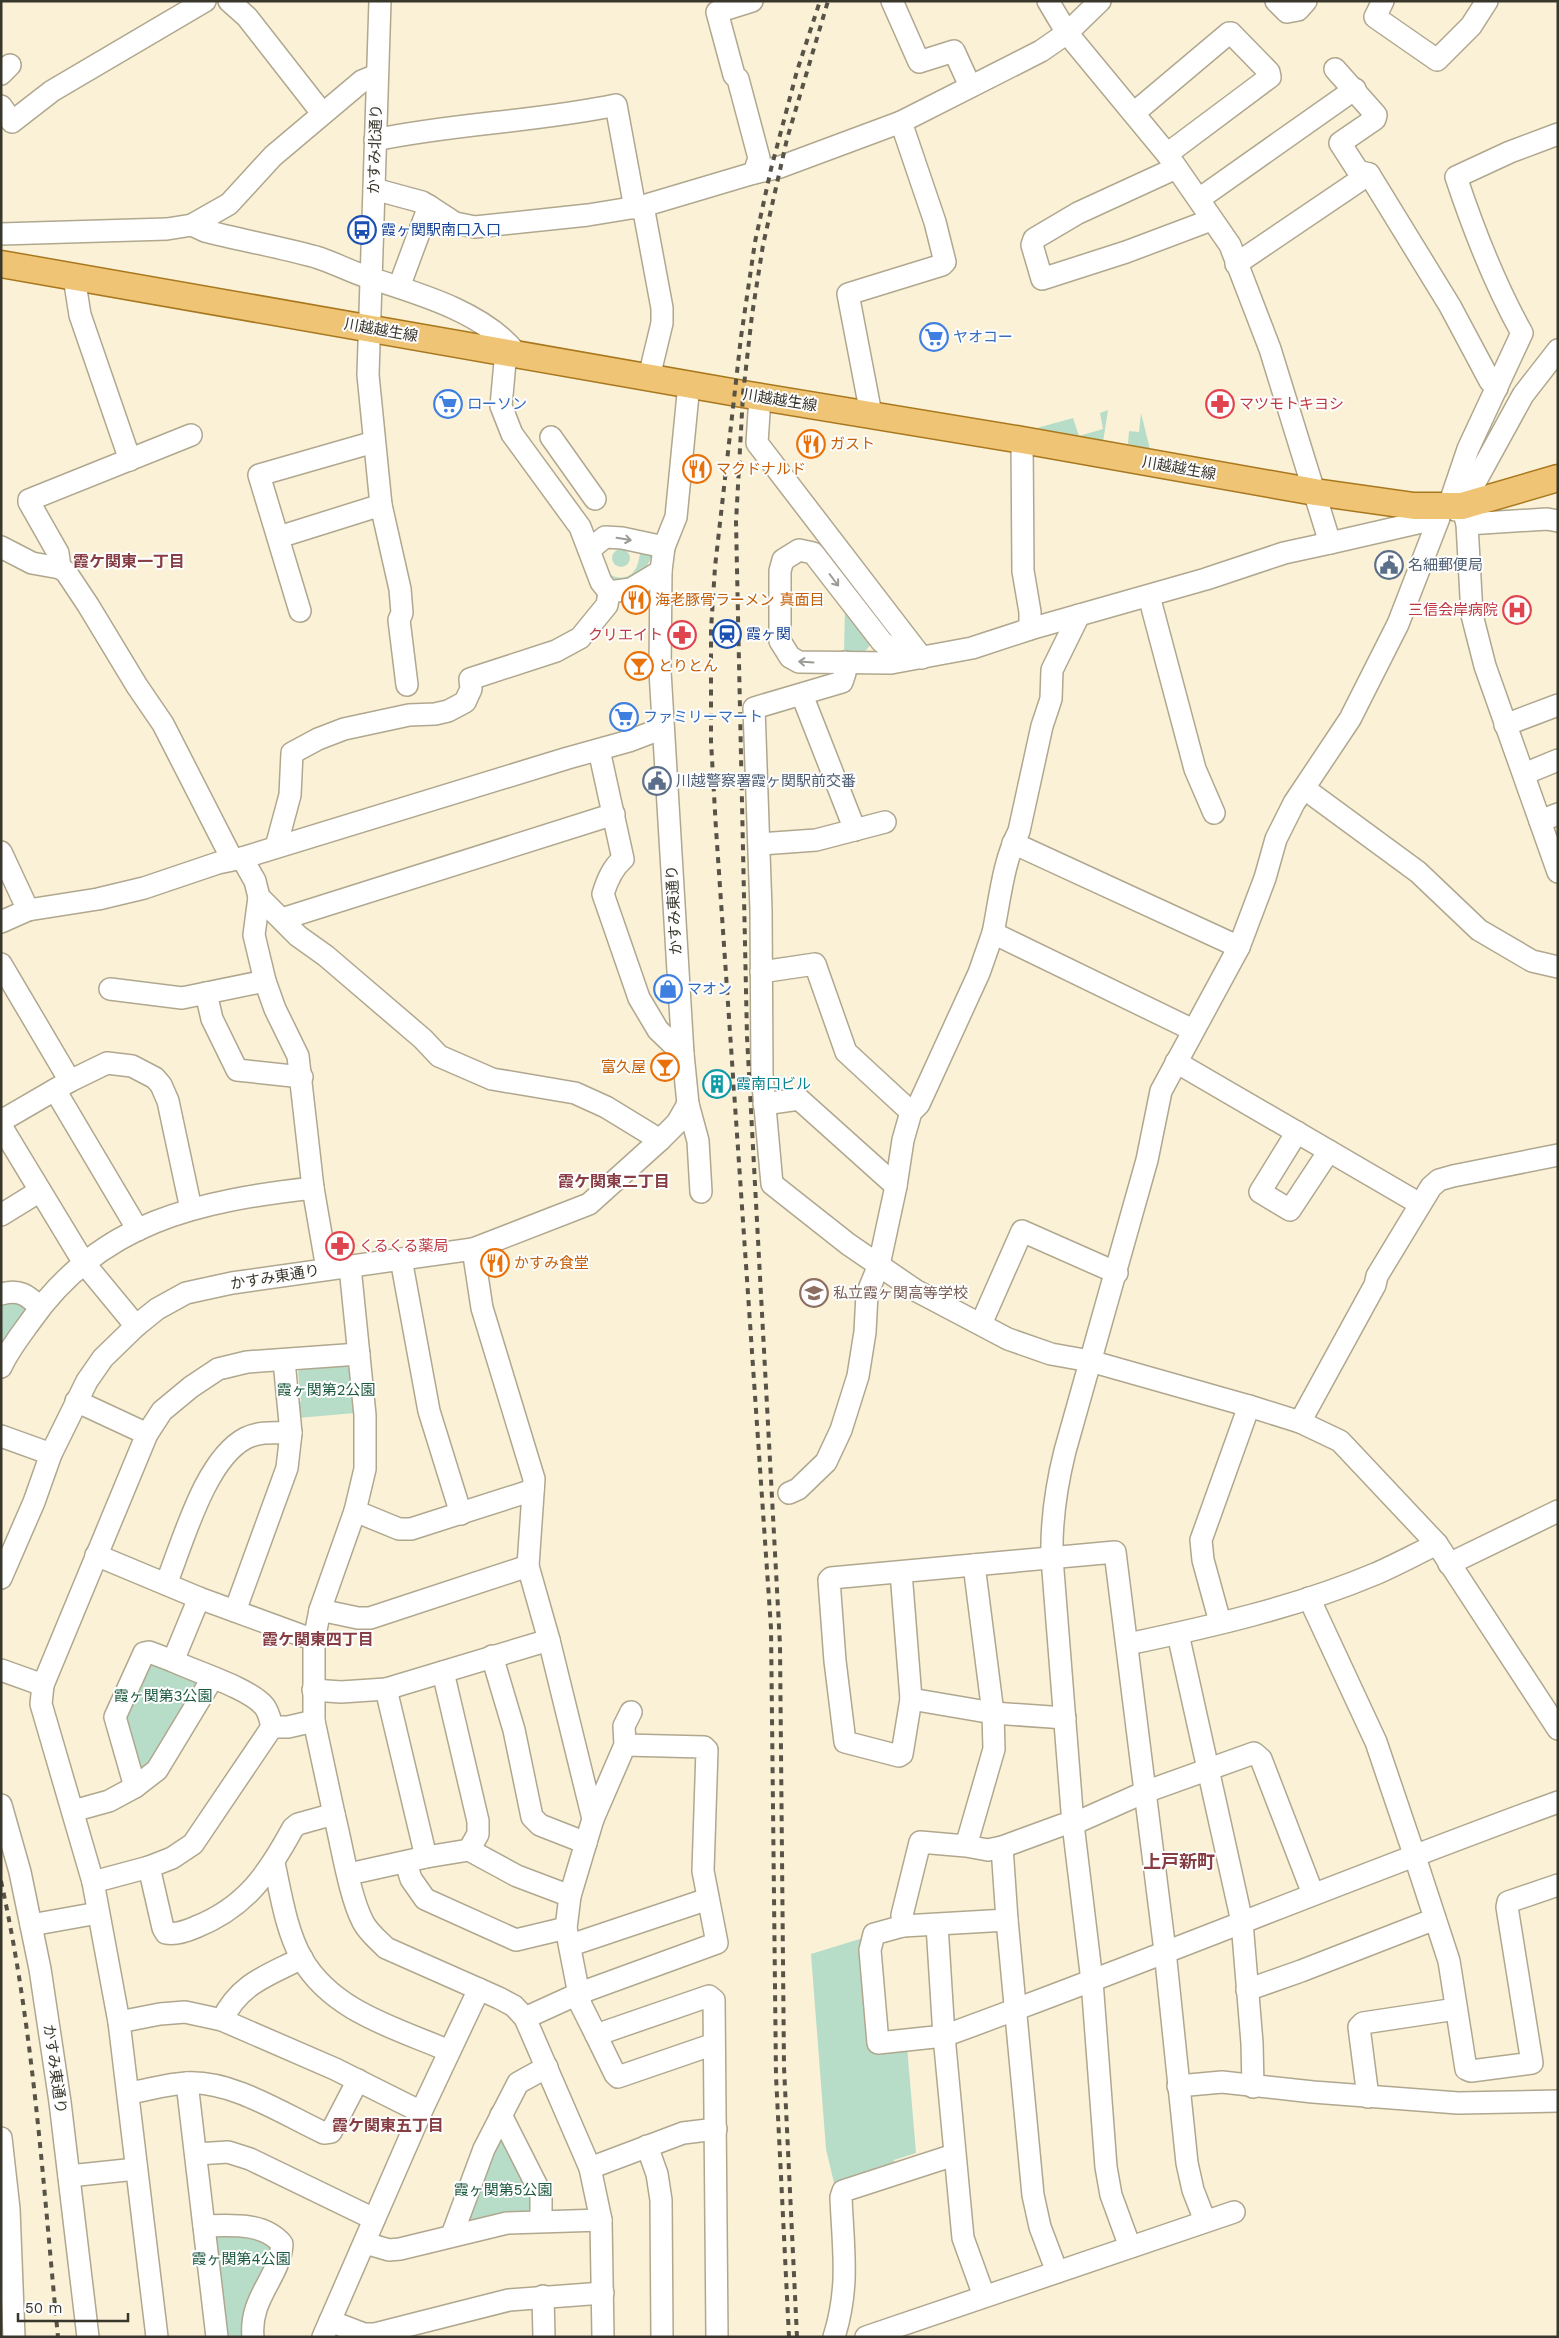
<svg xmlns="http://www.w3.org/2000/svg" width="1559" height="2338" viewBox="0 0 1559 2338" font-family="'Work Sans','Noto Sans JP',sans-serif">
<rect width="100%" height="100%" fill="#faf1d7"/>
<!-- green -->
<g fill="#b7ddc9">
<polygon points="1108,410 1103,442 1037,428 1073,418 1079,436 1103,429 1100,413"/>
<polygon points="1141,413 1150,449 1128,444 1129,431 1139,432"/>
<circle cx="621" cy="558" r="9"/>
<path d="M602,550l3,19c8,12 26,12 32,-3 2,-5 2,-10 4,-15l8,1 3,4 -7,14 -27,11 -14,-8 -5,-16z"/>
<polygon points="845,607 871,644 863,654 844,652"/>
<polygon points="8,1298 27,1306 27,1313 1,1355 1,1300"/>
<polygon points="346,1362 349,1366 355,1413 298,1418 297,1405 301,1401 298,1372 302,1367"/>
<polygon points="147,1658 199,1680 179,1722 142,1773 122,1716"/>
<polygon points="863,1938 874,2049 907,2046 916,2153 894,2160 895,2167 835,2187 826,2149 811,1954"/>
<polygon points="499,2140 506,2141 534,2192 534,2212 476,2223 466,2218"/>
<polygon points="216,2233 253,2233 276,2246 249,2337 222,2337 211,2242"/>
</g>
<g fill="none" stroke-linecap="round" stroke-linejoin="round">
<defs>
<g id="minor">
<polyline points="229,1 247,17 322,113"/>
<polyline points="380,1 368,375 381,505 400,589 402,613 399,620 407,685"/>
<polyline points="892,1 919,62 954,51 970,86"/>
<polyline points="1048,1 1067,33 1100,1"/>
<polyline points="1276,1 1287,12 1298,10 1306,1"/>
<polyline points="1383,1 1375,17 1437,60 1471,26 1487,1"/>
<polyline points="1,74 10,65"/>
<polyline points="1,106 12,122 52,91 205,1"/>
<polyline points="1134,113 1229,33 1231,33 1269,72 1270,77 1167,154"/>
<path d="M375,140c80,-17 161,-18 241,-35l19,103"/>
<polyline points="1176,168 1078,213 1034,239 1032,245 1042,279 1126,252 1211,220"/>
<polyline points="754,173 780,167 901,122"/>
<polyline points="1369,174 1450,306 1490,381 1497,388"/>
<polyline points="374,189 422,202 429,206"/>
<polyline points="1199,199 1355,89"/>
<polyline points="643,206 662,308 662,323 649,377"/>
<polyline points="192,225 229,204 273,156 362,81 377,75"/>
<path d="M1,234l166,-5 25,-4 13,6c36,9 74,16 111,26 19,6 37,16 57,22 47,15 112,34 143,74"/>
<polyline points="1236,264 1369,174 1358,171 1340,143 1375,119 1376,115 1335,69"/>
<polyline points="74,277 80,315 130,460"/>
<polyline points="399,287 429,206 455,223 475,227 588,215 643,206 754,173 759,158 738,79 734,75 717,12 752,1"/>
<polyline points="506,351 501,406 512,434 580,527 601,582 609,592 631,589 661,571"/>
<polyline points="689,384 676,517 664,547 661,571 660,671 683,1054 688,1104 698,1141 701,1192"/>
<polyline points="760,397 757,443 922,658"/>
<path d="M871,414l-23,-120 94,-29 3,-3 -10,-40 -34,-100 140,-71 26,-18 100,121 63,91 40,104 60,194 109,-25 -41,106 -48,95 -56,84 -18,36 -11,39 -26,69 -78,144 -14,69 -82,291c-9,36 -14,69 -13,107l21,266 19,157 14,186 5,28 19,52"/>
<polyline points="191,435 29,500 29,502 58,553 60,568 66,572 88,605 137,686 163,724 232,859"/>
<polyline points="551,437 595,499"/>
<path d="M1449,505l19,-56 54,-116c-28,-50 -48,-102 -66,-156l54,-25 48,-18"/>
<polyline points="1462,506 1467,524 1472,615 1485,666 1558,872"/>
<polyline points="1455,510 1462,506 1523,395 1558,350"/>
<polyline points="1467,524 1547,519 1558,521"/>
<polyline points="279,537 381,505"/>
<polyline points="1,547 32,563 60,568"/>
<polyline points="589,550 605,537 622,538 664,547"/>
<polyline points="1149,596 1195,769 1214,813"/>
<polyline points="300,611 259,475 374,442"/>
<polyline points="1030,629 1206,579 1284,553 1330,543"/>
<polyline points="907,660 882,642 813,553 799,550 783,560 780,571 780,641 790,657 799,662 891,663 972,648 1030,629 1030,612 1023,571 1022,440"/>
<polyline points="845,662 845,673 842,682 754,708 761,910 762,1074 772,1184 848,1244 915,1290 1008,1339 1051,1354 1090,1361 1249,1406 1300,1422 1340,1441 1437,1544 1558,1729"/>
<polyline points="802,695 855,830"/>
<polyline points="1505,725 1558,705"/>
<path d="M599,750l24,109c-11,9 -16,22 -20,35l36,104 19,32 25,24"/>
<polyline points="1524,774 1558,760"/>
<polyline points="1305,789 1418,872 1479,930 1532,961 1558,967"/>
<polyline points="1540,821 1558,814"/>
<polyline points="1013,843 1239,947"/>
<polyline points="760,844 816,840 885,822"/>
<polyline points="276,847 290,795 292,753 318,739 344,729 409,715 435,714 448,711 465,702 471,689 470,679 556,651 580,638 607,605 609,592"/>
<polyline points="1,852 28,910"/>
<polyline points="242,858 255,881 259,897 298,936 326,956 423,1039 439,1056 492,1079 575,1093 606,1107 660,1140"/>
<polyline points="259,897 254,935 265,981 275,1009 298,1056 313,1188 327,1269"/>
<polyline points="282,919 614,814"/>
<polyline points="1,922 28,910 98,899 144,888 218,863 242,858 568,758 629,741 663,728"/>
<path d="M993,933c7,-34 10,-71 26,-102l23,-105 9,-27 1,-29 27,-55"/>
<polyline points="1,964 70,1081"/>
<polyline points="761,972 815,964 846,1052 911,1112"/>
<polyline points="110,989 182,998 265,981"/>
<polyline points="206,993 212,1019 237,1070 302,1077"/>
<polyline points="1176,1062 1420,1204"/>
<polyline points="55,1090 138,1230"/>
<polyline points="764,1104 799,1099 896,1186"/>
<polyline points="1,1121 70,1081 107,1063 132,1066 155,1078 161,1085 168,1101 191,1209"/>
<polyline points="1,1126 84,1263 136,1326"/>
<polyline points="1297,1132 1260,1192 1290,1210 1329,1151"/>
<polyline points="1,1215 40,1191"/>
<polyline points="473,1249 482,1308 534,1479 528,1566 549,1640 593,1819 570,1896 566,1928 581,2005 596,2035"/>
<polyline points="401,1259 429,1411 461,1514"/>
<path d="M1,1294c19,-5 26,1 39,13"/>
<polyline points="981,1324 1022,1231 1117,1273"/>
<path d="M1,1367c7,-16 19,-31 29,-45 70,-101 169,-121 283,-134"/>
<polyline points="76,1401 147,1434"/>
<polyline points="1300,1422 1375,1285 1377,1276 1431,1187 1439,1180 1453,1176 1558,1155"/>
<polyline points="1,1436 51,1454"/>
<polyline points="789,1493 798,1489 826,1462 841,1430 858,1376 865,1332 867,1294 879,1265 896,1186 903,1140 911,1112 919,1104 979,973 993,933 1193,1030"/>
<polyline points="355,1511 399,1529 411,1529 533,1490"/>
<polyline points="1449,1564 1558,1511"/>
<polyline points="901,1572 911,1699 902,1754 899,1756 845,1742 835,1661 829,1580 831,1578 1115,1552 1165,1951 1187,2163 1193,2190 1205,2221"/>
<polyline points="1,1578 34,1502 51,1454 87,1381 103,1358 136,1326 157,1309 186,1293 232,1283 473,1249 589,1204 660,1140 677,1123 688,1104"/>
<path d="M166,1584c17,-42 39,-125 80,-146 14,-7 30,-5 45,-5"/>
<path d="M199,1598l-26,63c23,11 76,27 91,45 5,6 6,13 8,21h16l26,-6"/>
<polyline points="1309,1598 1376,1742 1414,1854 1449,1961 1466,2069 1471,2071 1532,2063 1507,1907 1508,1902 1558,1885"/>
<polyline points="320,1610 358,1618 370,1618 528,1566"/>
<polyline points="235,1611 287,1468 291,1433 284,1361"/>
<polyline points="1220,1622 1203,1560 1201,1540 1249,1406"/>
<polyline points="1178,1634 1242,1922 1252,2043 1253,2087"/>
<polyline points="314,1640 320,1610 355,1511 365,1469 365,1415 350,1267"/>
<path d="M1128,1644c81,-17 169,-37 247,-70 21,-9 41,-20 62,-30"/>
<polyline points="492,1656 514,1730 532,1817 540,1825 586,1843"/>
<polyline points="173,1661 149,1652 144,1653 115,1717 135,1787 157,1770 212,1679"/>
<polyline points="1,1670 43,1685"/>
<polyline points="443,1672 478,1821 478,1834 469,1850"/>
<polyline points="386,1689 426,1857"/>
<polyline points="313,1690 341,1692 386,1689 549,1640"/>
<polyline points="911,1699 993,1713 1065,1718"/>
<polyline points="1,1805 20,1872 40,1969 60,2102 88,2337"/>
<polyline points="73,1811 109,1801 135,1787"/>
<path d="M334,1814c8,31 15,81 29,108 5,10 15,18 23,26l113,50 15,8 11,12 65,150 11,52 2,117"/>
<polyline points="593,1819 625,1745 624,1726 631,1712"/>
<polyline points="966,1846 988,1850 1002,1847 1007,1920 903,1926 902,1915 920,1842 966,1846 994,1749 993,1713 974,1565"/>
<polyline points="1002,1847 1062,1825 1073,1824 1145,1792 1254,1753 1261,1759 1313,1894"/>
<path d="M274,1863c7,32 12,67 28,96 31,53 94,69 147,92"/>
<polyline points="406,1863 411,1879 425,1899 516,1940 566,1928"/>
<polyline points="149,1867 172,1858 193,1844 272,1727"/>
<polyline points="349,1874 426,1857 469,1850 517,1876 570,1896"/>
<path d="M93,1882l56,-15 14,61 3,5c10,2 21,-2 30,-6 50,-20 72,-53 97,-99l5,-4 36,-10 -20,-93v-81l-115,-42 -103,-43"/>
<polyline points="1007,1920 1033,2195 1040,2227 1057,2272"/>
<polyline points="31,1925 98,1913"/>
<polyline points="903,1926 874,1934 870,1950 878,2043 944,2036 937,1925"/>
<polyline points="571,1945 708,1899"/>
<polyline points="1247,1990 1301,1971 1435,1919"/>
<polyline points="525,2018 580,1993 717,1943 703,1871 707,1750 704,1747 625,1745"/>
<path d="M222,2020c18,-37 45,-44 80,-62"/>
<polyline points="119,2022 160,2014 185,2012 222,2020 335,2069 421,2112 323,2337"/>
<path d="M714,2044l-96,33 -3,-3 -19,-39 113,-39 5,4c1,112 2,224 3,337"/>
<polyline points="187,2083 217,2337"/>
<polyline points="1178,2086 1222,2082 1313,2092 1458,2103 1558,2101"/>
<path d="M129,2093c19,-3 38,-9 57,-10 46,-3 97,31 138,50l7,-1 27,-52"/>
<polyline points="1368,2097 1359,2027 1363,2023 1456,2009"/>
<polyline points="421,2112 479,1989"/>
<polyline points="501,2115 541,2194 541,2221"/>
<polyline points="1,2138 9,2209 14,2337"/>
<polyline points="647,2146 657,2174 661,2200 662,2337"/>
<polyline points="196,2154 228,2152 250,2159 374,2219"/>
<polyline points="590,2168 683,2133 716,2129"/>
<polyline points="69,2176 136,2169"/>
<path d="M204,2226c26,-1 60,-4 78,18 -2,33 -33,54 -29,93"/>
<polyline points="452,2235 484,2149 518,2083 547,2067"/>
<polyline points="365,2243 389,2250 400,2249 507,2223 601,2220"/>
<polyline points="543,2296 544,2337"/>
<path d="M984,2296l-21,-58 -19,-202c206,-75 408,-159 614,-234"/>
<polyline points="330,2321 364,2334 375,2334 509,2300 603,2293"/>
<polyline points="157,2337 119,2022 93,1882 41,1704 43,1685 147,1434 162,1411 191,1387 218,1369 247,1362 359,1354"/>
<path d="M834,2337c16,-51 9,-88 7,-140l2,-6 111,-36"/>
<polyline points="866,2337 1234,2212"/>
</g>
<polyline id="major" points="1,264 743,394 1022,440 1315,492 1414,506 1462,506 1558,478"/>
</defs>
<!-- minor casing -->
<use href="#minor" stroke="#b0a78f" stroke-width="24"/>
<!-- major casing -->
<use href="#major" stroke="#a9781e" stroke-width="29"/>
<!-- minor -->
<use href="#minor" stroke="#fff" stroke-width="21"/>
<!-- major -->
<use href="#major" stroke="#efc474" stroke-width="26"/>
<!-- rail -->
<g stroke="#575347" stroke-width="4" stroke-dasharray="6 6" stroke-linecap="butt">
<path d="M1,1881c33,150 42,304 57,456"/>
<polyline points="789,2337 776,2076 771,1628 716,829 711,741 711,630 715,567 741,337 755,242 771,169 797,71 820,1"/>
<polyline points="797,2337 784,2067 780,1645 747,1037 736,522 743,394 752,315 763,245 787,139 828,1"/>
</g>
</g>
<!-- one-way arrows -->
<defs><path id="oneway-shaft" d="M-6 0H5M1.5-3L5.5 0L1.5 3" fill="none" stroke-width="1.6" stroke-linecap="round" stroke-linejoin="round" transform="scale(1.25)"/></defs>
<g stroke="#9c9a96">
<use href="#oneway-shaft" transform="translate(624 539) rotate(9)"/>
<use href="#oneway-shaft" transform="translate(834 580) rotate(53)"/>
<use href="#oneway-shaft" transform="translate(806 662) rotate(-176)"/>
</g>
<!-- icons -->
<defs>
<symbol id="bus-ring" viewBox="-11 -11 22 22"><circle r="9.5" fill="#fefefe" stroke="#1a4fb4" stroke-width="1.5"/><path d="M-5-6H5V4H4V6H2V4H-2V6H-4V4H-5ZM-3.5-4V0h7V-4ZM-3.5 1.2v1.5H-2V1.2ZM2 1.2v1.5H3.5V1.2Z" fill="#1a4fb4"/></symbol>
<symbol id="supermarket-ring" viewBox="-11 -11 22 22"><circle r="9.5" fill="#fefefe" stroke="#3f7fe0" stroke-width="1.5"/><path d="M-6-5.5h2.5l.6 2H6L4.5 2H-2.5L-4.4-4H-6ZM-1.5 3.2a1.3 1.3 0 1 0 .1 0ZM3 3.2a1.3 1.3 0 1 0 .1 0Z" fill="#3f7fe0"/></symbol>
<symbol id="pharmacy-ring" viewBox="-11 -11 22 22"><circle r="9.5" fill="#fefefe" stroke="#e0444e" stroke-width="1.5"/><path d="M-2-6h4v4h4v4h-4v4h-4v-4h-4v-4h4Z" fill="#e0444e"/></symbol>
<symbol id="restaurant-ring" viewBox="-11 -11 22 22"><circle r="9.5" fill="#fefefe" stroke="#e8710a" stroke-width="1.5"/><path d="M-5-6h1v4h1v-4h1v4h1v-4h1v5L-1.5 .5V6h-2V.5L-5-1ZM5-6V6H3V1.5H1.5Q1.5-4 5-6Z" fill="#e8710a"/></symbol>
<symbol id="civic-ring" viewBox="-11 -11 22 22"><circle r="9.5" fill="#fefefe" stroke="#5c6f8a" stroke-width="1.5"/><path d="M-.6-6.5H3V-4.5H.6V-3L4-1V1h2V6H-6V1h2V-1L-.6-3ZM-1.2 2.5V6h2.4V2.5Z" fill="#5c6f8a"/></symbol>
<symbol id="hospital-ring" viewBox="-11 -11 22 22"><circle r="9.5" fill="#fefefe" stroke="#e0444e" stroke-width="1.5"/><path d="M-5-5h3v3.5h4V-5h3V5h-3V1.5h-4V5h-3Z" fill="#e0444e"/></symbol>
<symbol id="station-ring" viewBox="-11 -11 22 22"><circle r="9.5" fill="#fefefe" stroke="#1a4fb4" stroke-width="1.5"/><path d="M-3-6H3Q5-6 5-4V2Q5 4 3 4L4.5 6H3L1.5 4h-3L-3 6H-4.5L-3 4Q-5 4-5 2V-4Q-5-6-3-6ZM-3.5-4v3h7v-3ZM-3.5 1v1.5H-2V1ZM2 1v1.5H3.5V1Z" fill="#1a4fb4"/></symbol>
<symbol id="bar-ring" viewBox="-11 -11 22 22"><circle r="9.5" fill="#fefefe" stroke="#e8710a" stroke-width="1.5"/><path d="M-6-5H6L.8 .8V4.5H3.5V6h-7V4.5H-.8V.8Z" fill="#e8710a"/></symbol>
<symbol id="shop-ring" viewBox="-11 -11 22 22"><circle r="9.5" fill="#fefefe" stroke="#3f7fe0" stroke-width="1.5"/><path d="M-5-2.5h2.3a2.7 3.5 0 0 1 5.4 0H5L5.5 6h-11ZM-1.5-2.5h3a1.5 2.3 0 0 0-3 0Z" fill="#3f7fe0"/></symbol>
<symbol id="building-ring" viewBox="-11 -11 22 22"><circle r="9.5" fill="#fefefe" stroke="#0f9aa8" stroke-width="1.5"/><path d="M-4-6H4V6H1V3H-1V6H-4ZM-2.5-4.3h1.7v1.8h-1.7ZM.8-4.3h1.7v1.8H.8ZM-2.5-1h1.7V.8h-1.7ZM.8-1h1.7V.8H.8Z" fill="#0f9aa8"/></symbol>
<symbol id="school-ring" viewBox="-11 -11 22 22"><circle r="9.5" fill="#fefefe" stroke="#8d6e63" stroke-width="1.5"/><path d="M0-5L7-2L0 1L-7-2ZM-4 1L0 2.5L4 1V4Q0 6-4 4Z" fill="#8d6e63"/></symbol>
</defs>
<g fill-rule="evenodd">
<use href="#bus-ring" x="346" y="214" width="32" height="32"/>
<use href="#supermarket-ring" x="918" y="321" width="32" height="32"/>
<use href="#supermarket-ring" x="432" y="388" width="32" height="32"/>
<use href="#pharmacy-ring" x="1204" y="388" width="32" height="32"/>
<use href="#restaurant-ring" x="795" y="428" width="32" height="32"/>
<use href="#restaurant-ring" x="681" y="453" width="32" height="32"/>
<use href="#civic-ring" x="1373" y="549" width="32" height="32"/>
<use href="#restaurant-ring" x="620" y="584" width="32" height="32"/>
<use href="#hospital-ring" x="1501" y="594" width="32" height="32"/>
<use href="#station-ring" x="711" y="618" width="32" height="32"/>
<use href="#pharmacy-ring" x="666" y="619" width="32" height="32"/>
<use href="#bar-ring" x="623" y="650" width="32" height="32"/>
<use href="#supermarket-ring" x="608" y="701" width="32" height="32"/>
<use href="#civic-ring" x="641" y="765" width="32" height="32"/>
<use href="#shop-ring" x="652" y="973" width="32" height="32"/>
<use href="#bar-ring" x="649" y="1051" width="32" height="32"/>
<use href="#building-ring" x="701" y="1068" width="32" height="32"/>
<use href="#pharmacy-ring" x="324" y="1230" width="32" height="32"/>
<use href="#restaurant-ring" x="479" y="1247" width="32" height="32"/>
<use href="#school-ring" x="798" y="1277" width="32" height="32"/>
</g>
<g text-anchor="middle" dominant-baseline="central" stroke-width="4" stroke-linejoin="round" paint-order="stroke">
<!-- street labels -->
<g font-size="15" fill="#39362c" stroke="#fefefe">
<text transform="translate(375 149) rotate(-88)">かすみ北通り</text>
<text transform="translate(381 330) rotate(10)">川越越生線</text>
<text transform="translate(780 400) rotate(9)">川越越生線</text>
<text transform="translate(1179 468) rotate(10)">川越越生線</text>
<text transform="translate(674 910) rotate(-93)">かすみ東通り</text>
<text transform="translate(275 1277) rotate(-9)">かすみ東通り</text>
<text transform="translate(55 2069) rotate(82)">かすみ東通り</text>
</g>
<!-- transit labels -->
<g font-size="15" fill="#164399" stroke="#fefefe" text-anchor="start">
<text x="381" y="230">霞ヶ関駅南口入口</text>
<text x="746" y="634">霞ヶ関</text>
</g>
<!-- shop labels -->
<g font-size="15" fill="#366cbe" stroke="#fefefe" text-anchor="start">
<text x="953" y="337">ヤオコー</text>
<text x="467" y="404">ローソン</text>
<text x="643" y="717">ファミリーマート</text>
<text x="687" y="989">マオン</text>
</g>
<!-- health labels -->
<g font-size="15" fill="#be3a42" stroke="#fefefe" text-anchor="start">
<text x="1239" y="404">マツモトキヨシ</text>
<text x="1498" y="610" text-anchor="end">三信会岸病院</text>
<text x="663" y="635" text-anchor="end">クリエイト</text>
<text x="359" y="1246">くるくる薬局</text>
</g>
<!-- food labels -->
<g font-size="15" fill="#c56008" stroke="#fefefe" text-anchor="start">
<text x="830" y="444">ガスト</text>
<text x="716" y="469">マクドナルド</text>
<text x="655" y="600">海老豚骨ラーメン 真面目</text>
<text x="658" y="666">とりとん</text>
<text x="646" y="1067" text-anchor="end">富久屋</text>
<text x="514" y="1263">かすみ食堂</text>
</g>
<!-- service labels -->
<g font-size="15" fill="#4e5e75" stroke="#fefefe" text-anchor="start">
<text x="1408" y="565">名細郵便局</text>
<text x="676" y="781">川越警察署霞ヶ関駅前交番</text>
</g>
<!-- culture labels -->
<g font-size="15" fill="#0d838f" stroke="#fefefe" text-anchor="start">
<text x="736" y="1084">霞南口ビル</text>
</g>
<!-- education labels -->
<g font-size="15" fill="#785e54" stroke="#fefefe" text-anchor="start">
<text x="833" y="1293">私立霞ヶ関高等学校</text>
</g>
<!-- park labels -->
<g font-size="15" fill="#1c5a40" stroke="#fefefe">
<text x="326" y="1390">霞ヶ関第2公園</text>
<text x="163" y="1696">霞ヶ関第3公園</text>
<text x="503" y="2190">霞ヶ関第5公園</text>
<text x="241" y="2259">霞ヶ関第4公園</text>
</g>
<!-- neighbourhood labels -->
<g font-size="16" font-weight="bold" fill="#863d44" stroke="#fefefe">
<text x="129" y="561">霞ケ関東一丁目</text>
<text x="614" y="1181">霞ケ関東二丁目</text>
<text x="318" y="1639">霞ケ関東四丁目</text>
<text x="388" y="2125">霞ケ関東五丁目</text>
</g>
<!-- quarter labels -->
<g font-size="18" font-weight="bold" fill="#863d44" stroke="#fefefe">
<text x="1179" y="1861">上戸新町</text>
</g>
</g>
<!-- border -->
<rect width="1559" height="2338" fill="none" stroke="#39362c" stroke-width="5"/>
<!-- scale -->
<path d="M18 2313v8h110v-8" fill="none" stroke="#39362c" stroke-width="2.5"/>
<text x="25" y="2313" font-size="15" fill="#39362c" stroke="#fefefe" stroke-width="4" paint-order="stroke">50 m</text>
</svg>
